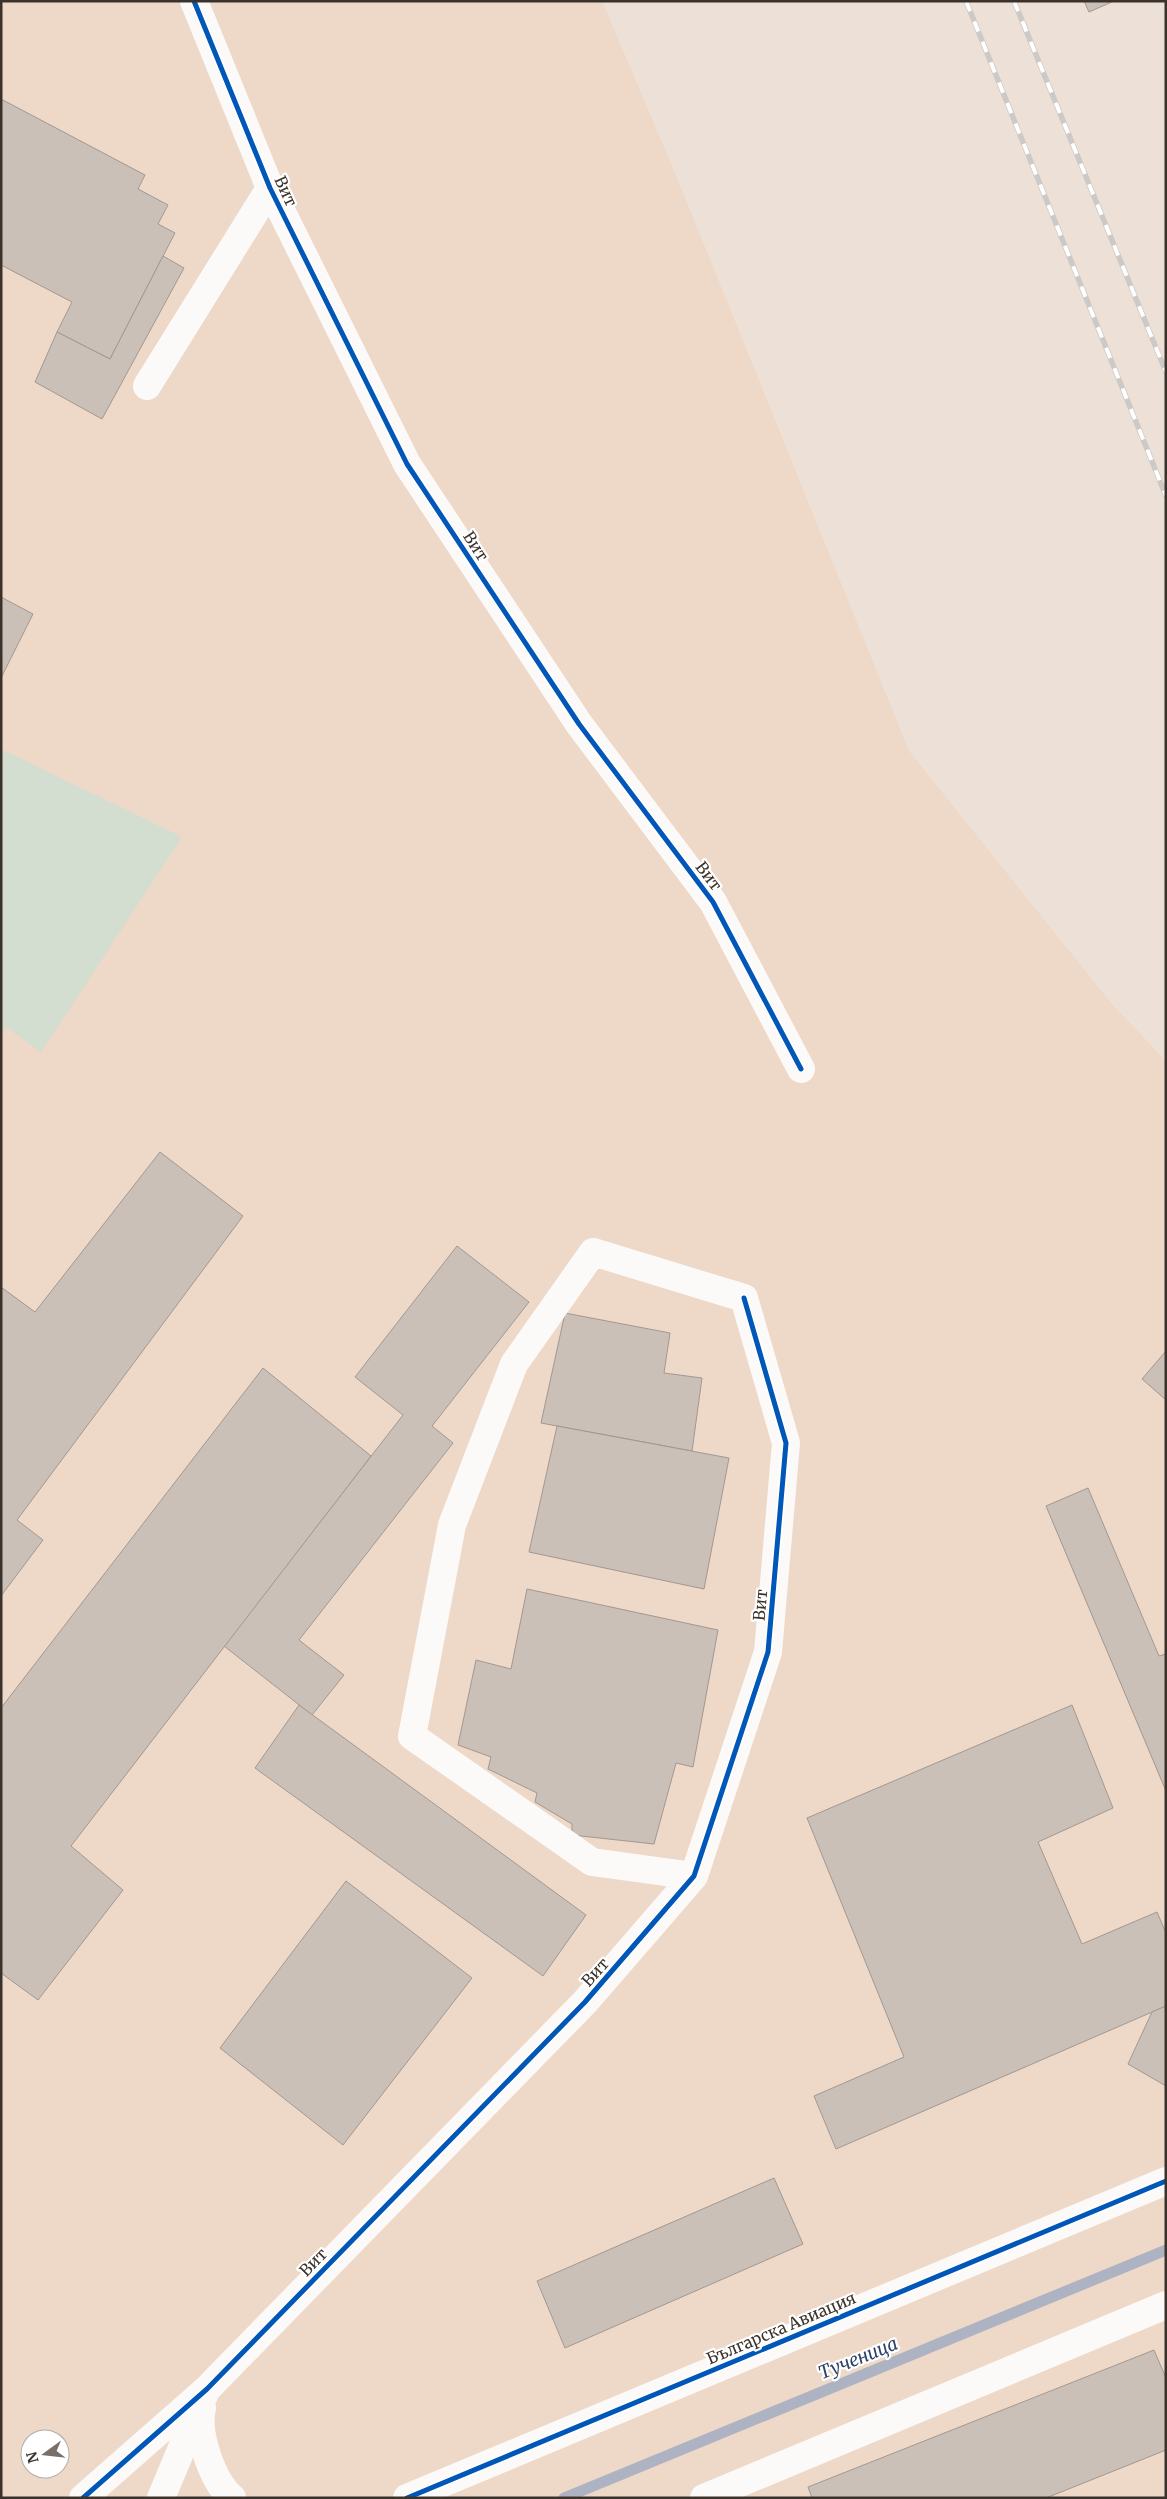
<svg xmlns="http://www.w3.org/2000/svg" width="1167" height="2499" viewBox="0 0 1167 2499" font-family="Merriweather,serif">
<rect width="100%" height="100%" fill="#ede0d6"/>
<!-- built -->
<path fill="#eed8c7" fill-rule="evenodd" d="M1,1h601l73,172 234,578 202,252 55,58v1437h-1165zM30,2439h30v30h-30z"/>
<!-- green -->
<polygon fill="#d3ddd0" points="1,749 182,837 41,1052 6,1027 1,1034"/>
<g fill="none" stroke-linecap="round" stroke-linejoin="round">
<!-- stream -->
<polyline stroke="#aeb3c4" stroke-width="11" points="564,2498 1166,2250"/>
</g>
<!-- building -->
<g fill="#cbc0b8" stroke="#a29891">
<polygon points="1084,1 1114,1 1089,12"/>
<polygon points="1,99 145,175 138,189 168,205 158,224 175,233 110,359 57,332 72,302 1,265"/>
<polygon points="163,256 184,268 102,419 35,382 57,332 110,359"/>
<polygon points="1,597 33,614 1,678"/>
<polygon points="160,1152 243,1216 17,1520 43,1540 1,1596 1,1287 35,1312"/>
<polygon points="457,1246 529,1302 432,1426 453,1443 299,1640 344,1675 312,1715 224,1646 403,1415 355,1377"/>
<polygon points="565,1313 670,1333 664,1373 702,1378 692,1451 541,1423"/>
<polygon points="1166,1351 1166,1400 1142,1379"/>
<polygon points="263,1368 371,1456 71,1846 123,1890 38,2000 1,1973 1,1708"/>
<polygon points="557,1426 729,1458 704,1589 529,1552"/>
<polygon points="1088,1488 1159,1656 1166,1654 1166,1791 1046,1506"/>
<polygon points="527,1589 718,1630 693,1767 676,1763 654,1844 572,1835 572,1824 535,1802 537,1793 488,1769 491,1757 458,1745 476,1660 511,1669"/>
<polygon points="299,1705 586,1915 543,1976 255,1768"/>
<polygon points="1072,1705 1113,1808 1038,1842 1082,1944 1157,1912 1166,1933 1166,2006 836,2149 814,2096 904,2057 807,1818"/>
<polygon points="346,1881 472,1978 343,2145 220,2048"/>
<polygon points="1166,2006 1166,2086 1128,2064 1152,2012"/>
<polygon points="774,2178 803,2244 565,2348 537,2281"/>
<polygon points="1154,2350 1166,2378 1166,2450 1046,2498 812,2498 808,2487"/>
</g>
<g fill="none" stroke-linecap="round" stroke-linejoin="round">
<!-- minor -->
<g stroke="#fcfaf9" stroke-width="28">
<polyline points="194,1 270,188 407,464 579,724 713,902 801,1069"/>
<polyline points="147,386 270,188"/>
<path d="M202,2408c-6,25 10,73 30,90"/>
<polyline points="83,2498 207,2389 585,2002 694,1876 768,1652 786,1443 744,1298 593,1252 514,1364 452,1525 412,1736 592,1862 694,1876"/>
<polyline points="161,2498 204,2395"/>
<polyline points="407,2498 1166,2181"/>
<polyline points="704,2498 1166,2305"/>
</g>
<defs>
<g id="rail">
<polyline points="966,1 1166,496"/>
<polyline points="1014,1 1166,372"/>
</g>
</defs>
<!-- rail casing -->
<use href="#rail" stroke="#cdc9c6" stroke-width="5.5"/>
<!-- rail -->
<use href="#rail" stroke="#fff" stroke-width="4" stroke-dasharray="11" stroke-linecap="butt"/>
<defs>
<g id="cycleway">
<polyline points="194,1 270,188 407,464 579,724 713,902 801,1069"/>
<polyline points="83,2498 207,2389 585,2002 694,1876 768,1652 786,1443 744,1298"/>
<polyline points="407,2498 1166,2181"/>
</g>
</defs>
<!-- cycleway casing -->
<use href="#cycleway" stroke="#fff" stroke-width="8"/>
<!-- cycleway -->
<use href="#cycleway" stroke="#0057b8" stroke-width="5"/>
</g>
<g text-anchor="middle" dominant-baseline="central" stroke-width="4.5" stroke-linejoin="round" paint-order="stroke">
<!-- street labels -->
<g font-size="16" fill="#3b332b" stroke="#fff">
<text transform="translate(286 191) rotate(65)">Вит</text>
<text transform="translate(476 546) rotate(57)">Вит</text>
<text transform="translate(709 876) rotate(53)">Вит</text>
<text transform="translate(760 1605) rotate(-85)">Вит</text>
<text transform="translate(595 1972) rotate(-48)">Вит</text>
<text transform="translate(313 2262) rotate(-46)">Вит</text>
<text transform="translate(781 2328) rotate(-23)">Българска Авиация</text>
</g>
<!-- water labels -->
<g font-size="18" font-style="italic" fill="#2e4169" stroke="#fff">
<text transform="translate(858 2358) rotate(-22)">Тученица</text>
</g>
</g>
<!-- border -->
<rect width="1167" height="2499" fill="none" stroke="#3b332b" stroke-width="5"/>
<!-- north arrow -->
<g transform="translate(45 2454) rotate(255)"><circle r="24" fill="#ffffff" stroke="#b1adaa"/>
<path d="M0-4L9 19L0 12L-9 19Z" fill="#797067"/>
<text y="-8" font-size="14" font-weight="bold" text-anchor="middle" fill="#3b332b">N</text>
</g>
</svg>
